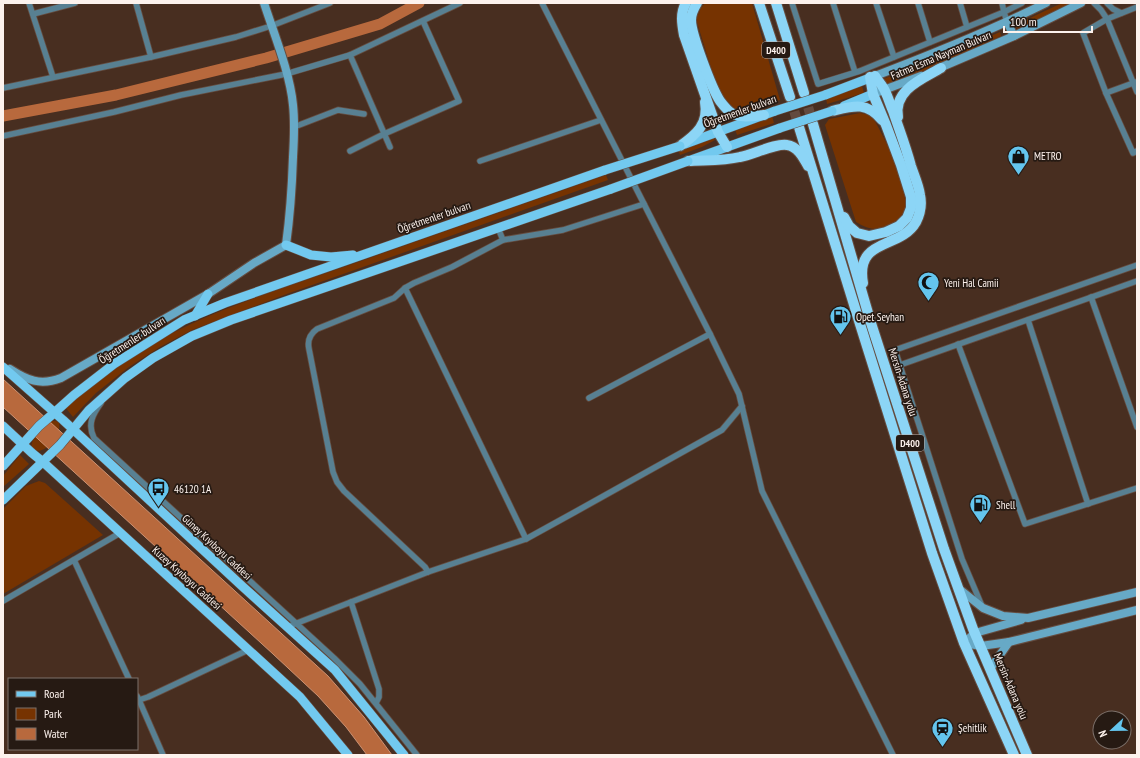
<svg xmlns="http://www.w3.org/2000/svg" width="1140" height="758" viewBox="0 0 1140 758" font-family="'PT Sans Narrow',sans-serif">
<rect width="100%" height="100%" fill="#482e20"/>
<!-- green -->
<g fill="#763301">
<polygon points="705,3 752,3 780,100 746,111 734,108 723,97 712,71 696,19 701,8"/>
<polygon points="1062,3 1072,3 1017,29 1015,25"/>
<polygon points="1000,32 1001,36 928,69 885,86 883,79 926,63"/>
<polygon points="862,86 864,93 827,104 826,98"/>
<path d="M860,113l11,2c13,20 38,71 34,95 -1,7 -10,14 -17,16 -14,5 -20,3 -32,-4l-31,-97 4,-6z"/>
<polygon points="772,116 774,123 737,135 735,129"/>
<polygon points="713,136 715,140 702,147 680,155 678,149"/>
<path d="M606,175l2,5 -321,114 -95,36 -32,17 -31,20 -33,26 -23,24 -8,-10c39,-31 80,-62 126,-83 55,-25 113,-43 170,-63 81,-29 163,-57 245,-86z"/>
<path d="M51,421h5l3,2c4,14 -20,37 -27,24 -1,-2 0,-6 2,-8 4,-7 12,-13 17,-18z"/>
<polygon points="20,455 29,464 3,487 3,476"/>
<polygon points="39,481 45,483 103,535 3,594 3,509 26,486"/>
</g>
<!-- water -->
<polygon fill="#b8693d" stroke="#cd9272" points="3,379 328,676 364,717 392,755 367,755 346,727 318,696 273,654 3,407"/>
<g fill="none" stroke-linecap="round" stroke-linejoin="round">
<!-- river -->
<polyline stroke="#b8693d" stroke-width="11" points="3,116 116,95 266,58 380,24 419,3"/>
<!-- trunk-tunnel -->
<g stroke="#634b3f" stroke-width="10" stroke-dasharray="10 5" stroke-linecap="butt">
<polyline points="804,93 813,124"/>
<polyline points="790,97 799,127"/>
</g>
<defs>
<g id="minor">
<polyline points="29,3 53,77"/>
<polyline points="136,3 151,57"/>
<polyline points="542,3 710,334 589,398"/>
<polyline points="792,3 818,84 860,71 1004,12 1002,3"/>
<polyline points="833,3 855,72"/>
<polyline points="876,3 894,57"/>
<polyline points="918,3 930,42"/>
<polyline points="960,3 967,27"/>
<polyline points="1094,3 1101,10 1107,19 1137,92"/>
<polyline points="1107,3 1113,9 1121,13"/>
<polyline points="1137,7 1107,19 1083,33 1106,93 1133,153 1137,151"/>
<polyline points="33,14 75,3"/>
<polyline points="1007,22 1004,12 1022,3"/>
<polyline points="350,55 390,147"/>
<polyline points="3,88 151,57 236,37 271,26 330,3"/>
<polyline points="1106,93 1136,82"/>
<polyline points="294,127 338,110 364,114"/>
<polyline points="3,136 114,112 181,95 286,74 350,55 460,3"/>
<polyline points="350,151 384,134 459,101 423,21"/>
<polyline points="480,161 601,120"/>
<polyline points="498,228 503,240"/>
<polyline points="405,288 526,539"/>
<polyline points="1091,297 1137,427"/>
<polyline points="1028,320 1088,504"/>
<polyline points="710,334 739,394 762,491 893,755"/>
<polyline points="958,344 1025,524 1137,488"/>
<polyline points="900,365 1137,281"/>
<path d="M101,403c-8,11 -14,21 -7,35l240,220 26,26 57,71"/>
<polyline points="74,560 129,679"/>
<path d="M428,572l-3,-5 -81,-76 -7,-9 -4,-10 -24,-123c-2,-9 1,-15 8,-20l77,-31 11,-10 9,-5 38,-16 51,-27 60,-10 81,-26"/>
<polyline points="3,601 120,533"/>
<polyline points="351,602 379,689 379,697 376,703"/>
<polyline points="982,606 962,559 895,350 1137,265"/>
<polyline points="287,627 428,572 526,539 575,512 722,430 742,406"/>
<polyline points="137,696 139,700 148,697 248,650"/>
<polyline points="139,700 163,755"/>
</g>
<g id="secondary">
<polyline points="1007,22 1014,36"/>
<polyline points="937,69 1014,36 1081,3"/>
<path d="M875,76c58,-22 115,-45 171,-73"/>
<polyline points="873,94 921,76"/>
<path d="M10,369c17,11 30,17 51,9l147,-84 46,-31 32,-18c4,-29 6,-58 7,-88 1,-17 2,-34 0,-52 -3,-32 -19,-71 -29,-102"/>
<polyline points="958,588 983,608 1003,616 1028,618 1137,592"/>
<polyline points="964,643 975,633 1021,620"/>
<polyline points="964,643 981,646 1009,642"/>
<polyline points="990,669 1009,642 1137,610"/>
</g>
<g id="primary">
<polyline points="825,95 875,76"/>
<polyline points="844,106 873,94"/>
<polyline points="685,144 775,111"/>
<polyline points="691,160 780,128"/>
<polyline points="286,245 311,255 331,257 353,255"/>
<polyline points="195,316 208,294"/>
<polyline points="3,367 63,420 242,586 335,670 404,755"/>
<polyline points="3,426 32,453 43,462 300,697 348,755"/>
<polyline points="3,466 39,426 54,413 74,395 114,364 184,320 225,303 605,170"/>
<polyline points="3,500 60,445 89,410 125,378 153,358 192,336 231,320 611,189"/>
</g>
<g id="trunk">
<path d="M686,3c-6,10 -4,21 -2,32l34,97 9,15"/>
<path d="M697,3c-3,5 -6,11 -6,17 0,14 21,69 29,81 3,4 9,11 13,13 10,4 20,2 31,1"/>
<polyline points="759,3 790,97"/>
<polyline points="776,3 804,93"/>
<path d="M832,111c21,-5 34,-10 50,9"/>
<path d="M898,117c-5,-27 24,-38 43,-49"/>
<polyline points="813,124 870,320 944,549 973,629 1027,755"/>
<polyline points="799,127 860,324 932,553 964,643 1014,755"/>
<path d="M680,146c16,-11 29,-22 25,-44"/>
<path d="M688,161c17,-1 35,0 52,-4 12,-2 36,-14 47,-12 10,1 16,12 21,21"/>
<polyline points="844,217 849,226 857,233 869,236 886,232 899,226 907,218 911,208 911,197 901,165 886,125 873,94 870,77"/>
<path d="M863,283c-8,-46 37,-33 53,-61 4,-8 6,-18 4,-27 -1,-9 -6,-20 -9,-29 -5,-19 -12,-37 -18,-55 -3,-7 -5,-14 -8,-20 -2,-5 -7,-10 -10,-15"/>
</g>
</defs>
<!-- minor casing -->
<use href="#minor" stroke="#654d41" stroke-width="7"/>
<!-- secondary casing -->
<use href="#secondary" stroke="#654d41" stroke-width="10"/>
<!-- primary casing -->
<use href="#primary" stroke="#654d41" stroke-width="10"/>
<!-- trunk casing -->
<use href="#trunk" stroke="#654d41" stroke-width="12"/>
<!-- minor -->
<use href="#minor" stroke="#588092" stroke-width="5.5"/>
<!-- secondary -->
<use href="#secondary" stroke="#67a9c6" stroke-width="8"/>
<!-- primary -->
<use href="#primary" stroke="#72c9ef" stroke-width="9"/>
<!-- trunk -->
<use href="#trunk" stroke="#8cd5f6" stroke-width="10"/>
<defs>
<g id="primary-bridge">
<polyline points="775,111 825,95"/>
<polyline points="780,128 832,111"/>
<polyline points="605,170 680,146"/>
<polyline points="611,189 688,161"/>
</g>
</defs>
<!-- primary-bridge casing -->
<use href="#primary-bridge" stroke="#654d41" stroke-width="10" stroke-linecap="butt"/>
<!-- primary-bridge -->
<use href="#primary-bridge" stroke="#72c9ef" stroke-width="9"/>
</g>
<!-- icons -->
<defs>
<symbol id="shop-pin" viewBox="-11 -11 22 30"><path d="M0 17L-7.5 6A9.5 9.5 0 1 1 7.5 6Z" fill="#64c5ee" stroke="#261a13"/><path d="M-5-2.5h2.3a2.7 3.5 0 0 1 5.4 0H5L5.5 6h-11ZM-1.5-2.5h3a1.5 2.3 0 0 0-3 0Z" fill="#111"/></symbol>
<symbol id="mosque-pin" viewBox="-11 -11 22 30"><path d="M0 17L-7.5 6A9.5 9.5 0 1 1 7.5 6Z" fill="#64c5ee" stroke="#261a13"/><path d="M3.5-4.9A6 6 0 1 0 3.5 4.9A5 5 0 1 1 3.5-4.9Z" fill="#111"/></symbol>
<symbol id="fuel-pin" viewBox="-11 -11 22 30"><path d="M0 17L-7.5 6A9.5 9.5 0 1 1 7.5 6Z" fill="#64c5ee" stroke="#261a13"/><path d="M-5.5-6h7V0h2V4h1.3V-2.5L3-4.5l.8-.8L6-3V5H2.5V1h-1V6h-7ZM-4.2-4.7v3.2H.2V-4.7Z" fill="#111"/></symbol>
<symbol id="bus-pin" viewBox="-11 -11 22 30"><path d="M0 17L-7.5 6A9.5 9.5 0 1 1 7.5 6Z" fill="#64c5ee" stroke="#261a13"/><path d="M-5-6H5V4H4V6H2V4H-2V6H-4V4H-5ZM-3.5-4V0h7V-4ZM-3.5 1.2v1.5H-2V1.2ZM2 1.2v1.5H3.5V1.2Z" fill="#111"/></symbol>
<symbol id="station-pin" viewBox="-11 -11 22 30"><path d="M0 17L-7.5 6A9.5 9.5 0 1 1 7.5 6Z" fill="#64c5ee" stroke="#261a13"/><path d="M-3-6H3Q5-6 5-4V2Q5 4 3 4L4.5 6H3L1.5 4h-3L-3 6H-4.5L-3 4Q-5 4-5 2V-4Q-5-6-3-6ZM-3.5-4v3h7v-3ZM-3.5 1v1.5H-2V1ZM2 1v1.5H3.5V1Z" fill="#111"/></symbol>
</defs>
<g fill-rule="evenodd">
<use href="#shop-pin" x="1006" y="144" width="25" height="34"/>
<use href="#mosque-pin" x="916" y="270" width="25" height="34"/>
<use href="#fuel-pin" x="828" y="304" width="25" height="34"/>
<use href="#bus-pin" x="146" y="476" width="25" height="34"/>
<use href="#fuel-pin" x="968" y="492" width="25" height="34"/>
<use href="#station-pin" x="930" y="716" width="25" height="34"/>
</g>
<g text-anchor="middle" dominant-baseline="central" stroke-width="3.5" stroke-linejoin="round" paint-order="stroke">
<!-- shield labels -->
<g fill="#261a13" stroke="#bcb1ac" stroke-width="1">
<rect x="762" y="42" width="28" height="16" rx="3"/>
<rect x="896" y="435" width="28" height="16" rx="3"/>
</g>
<g font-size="10" font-weight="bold" fill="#fdf2ed">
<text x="776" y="50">D400</text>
<text x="910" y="443">D400</text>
</g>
<!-- street labels -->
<g font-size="11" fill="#fdf2ed" stroke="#261a13">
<text transform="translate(941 55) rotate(-23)">Fatma Esma Nayman Bulvarı</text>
<text transform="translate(740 111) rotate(-20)">Öğretmenler bulvarı</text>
<text transform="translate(434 217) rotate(-19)">Öğretmenler bulvarı</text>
<text transform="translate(132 340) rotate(-33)">Öğretmenler bulvarı</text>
<text transform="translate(903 382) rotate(72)">Mersin-Adana yolu</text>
<text transform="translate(217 547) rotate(43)">Güney Kıyıboyu Caddesi</text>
<text transform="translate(187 578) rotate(42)">Kuzey Kıyıboyu Caddesi</text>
<text transform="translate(1011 686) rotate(67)">Mersin-Adana yolu</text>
</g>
<!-- poi labels -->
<g font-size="11" fill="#fdf2ed" stroke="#261a13" text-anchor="start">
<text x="1034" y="156">METRO</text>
<text x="944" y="283">Yeni Hal Camii</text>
<text x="856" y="317">Opet Seyhan</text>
<text x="174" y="489">46120 1A</text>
<text x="996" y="505">Shell</text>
<text x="958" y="728">Şehitlik</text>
</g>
</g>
<!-- border -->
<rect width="1140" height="758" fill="none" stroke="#fdf2ed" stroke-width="8"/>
<!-- legend -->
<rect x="8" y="678" width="130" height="72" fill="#261a13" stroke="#7c706a"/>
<rect x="16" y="691" width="20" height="6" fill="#72c9ef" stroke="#7c706a"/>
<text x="44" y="698" font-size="12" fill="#fdf2ed">Road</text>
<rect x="16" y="708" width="20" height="12" fill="#763301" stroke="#7c706a"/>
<text x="44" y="718" font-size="12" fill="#fdf2ed">Park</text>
<rect x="16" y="728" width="20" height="12" fill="#b8693d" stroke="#7c706a"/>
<text x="44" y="738" font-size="12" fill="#fdf2ed">Water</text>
<!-- north arrow -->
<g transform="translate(1112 730) rotate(248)"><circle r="19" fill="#261a13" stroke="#7c706a"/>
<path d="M0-3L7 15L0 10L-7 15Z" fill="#64c5ee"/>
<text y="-6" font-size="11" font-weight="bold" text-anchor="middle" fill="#fdf2ed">N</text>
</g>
<!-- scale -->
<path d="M1004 26v6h88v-6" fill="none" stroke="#fdf2ed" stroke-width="2"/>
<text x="1010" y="26" font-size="12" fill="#fdf2ed" stroke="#261a13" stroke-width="3" paint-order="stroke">100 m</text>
</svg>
